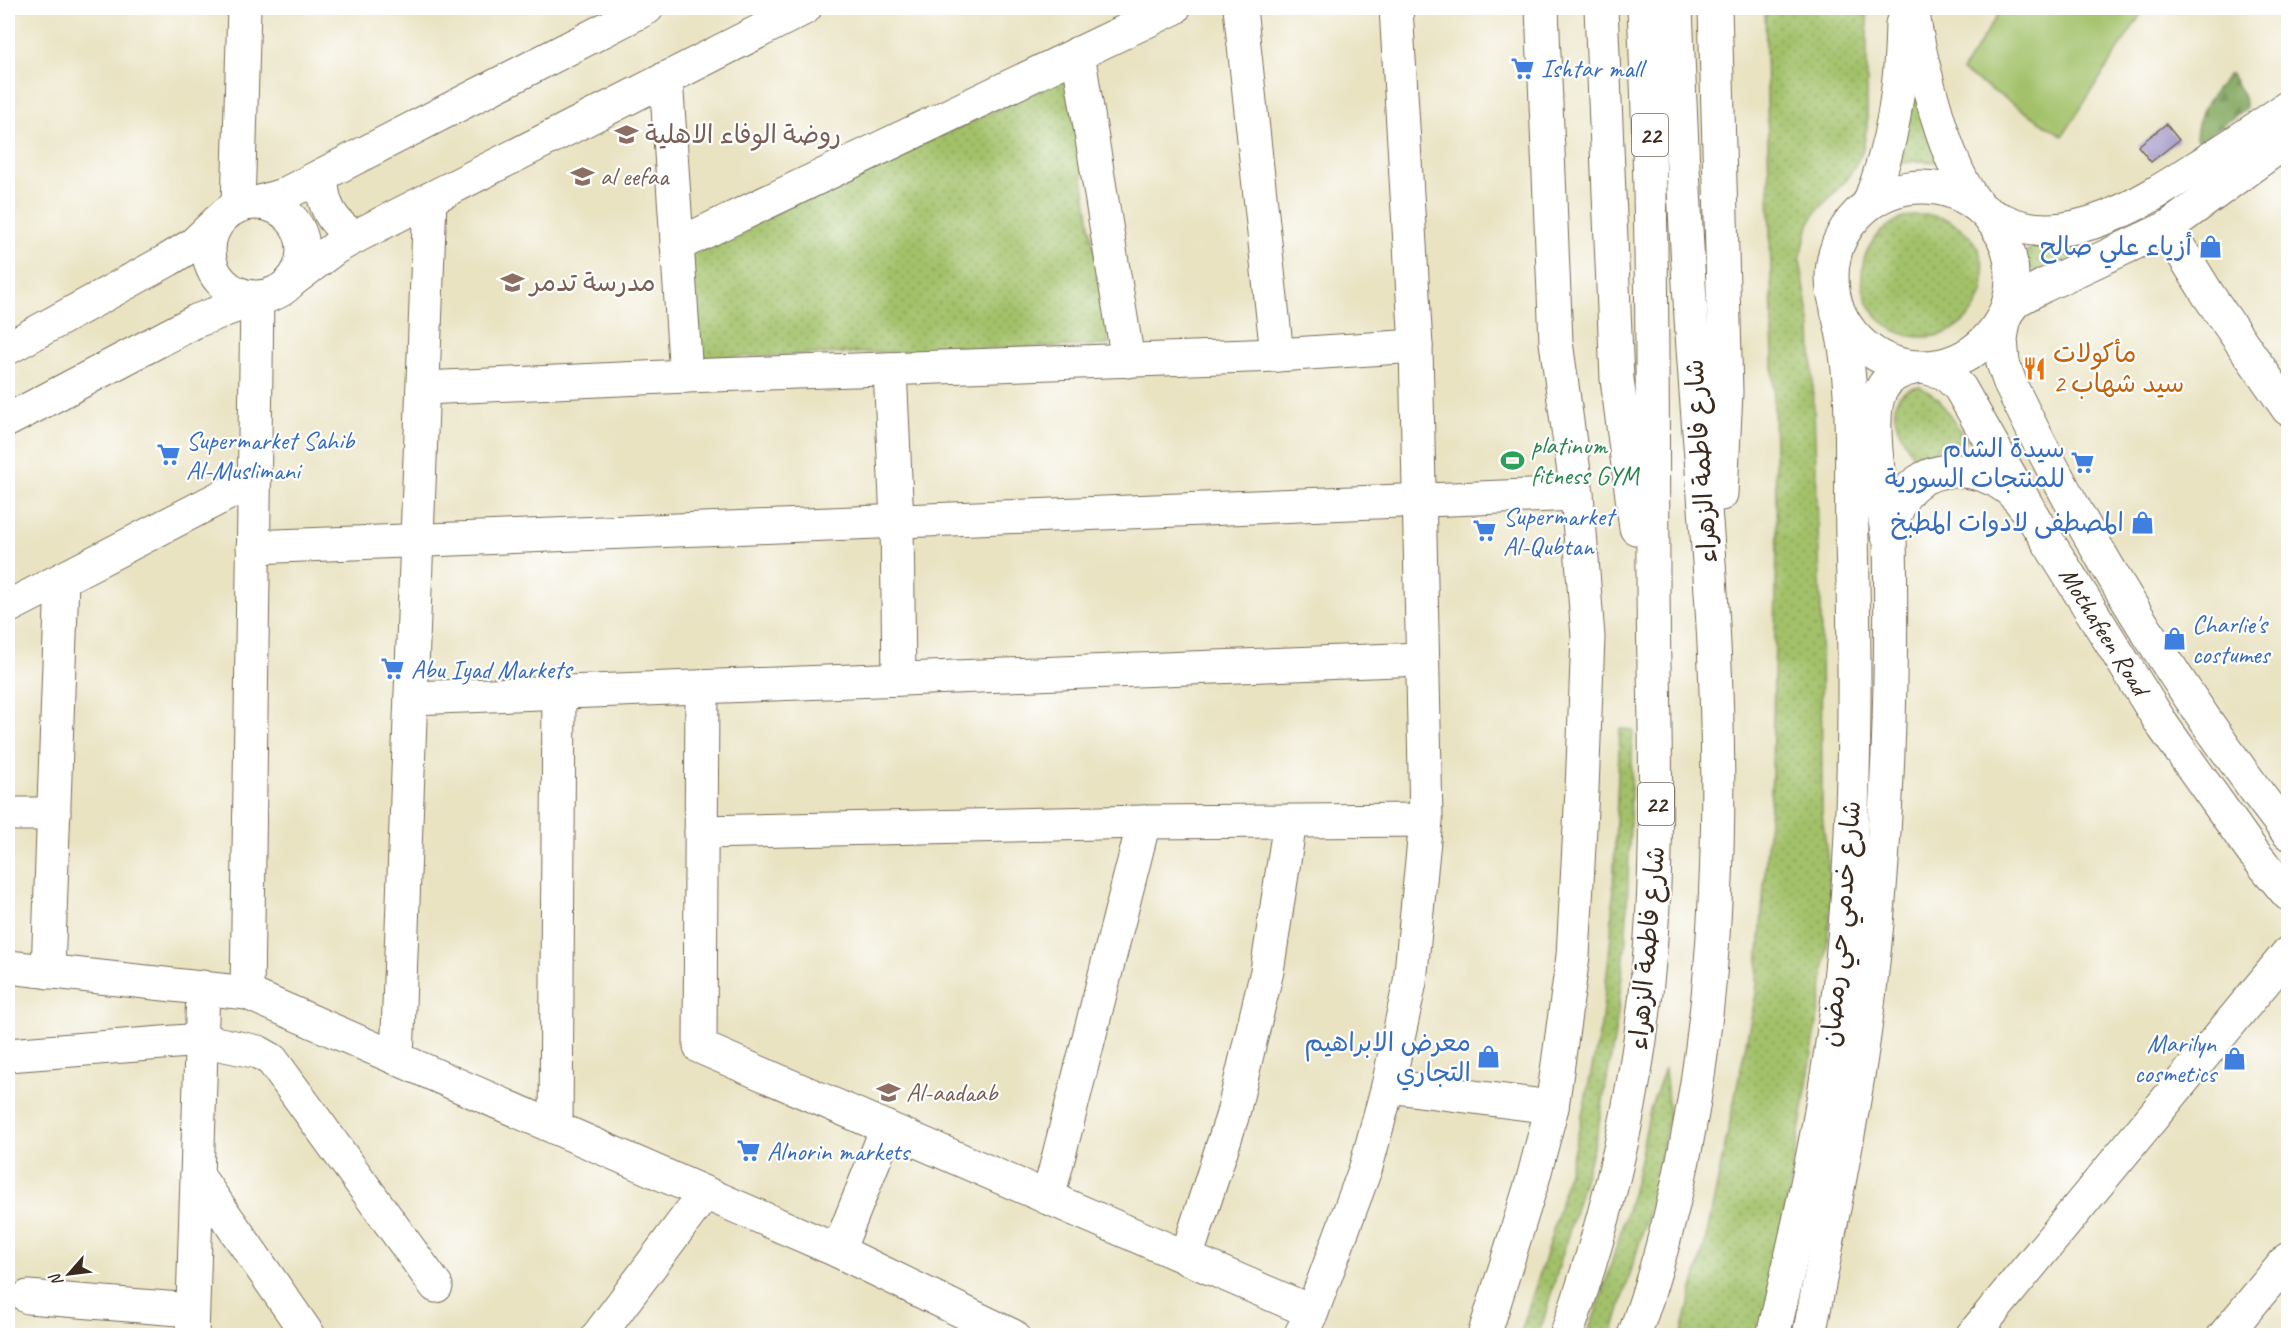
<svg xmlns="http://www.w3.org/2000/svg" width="2296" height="1343" viewBox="0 0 2296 1343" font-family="Caveat,'Playpen Sans Arabic',sans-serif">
<defs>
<pattern id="green-dots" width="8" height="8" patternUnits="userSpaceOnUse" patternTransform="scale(1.5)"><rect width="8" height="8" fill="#a2c169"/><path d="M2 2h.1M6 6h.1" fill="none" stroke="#859d56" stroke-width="1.8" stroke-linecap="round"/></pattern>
<pattern id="forest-firs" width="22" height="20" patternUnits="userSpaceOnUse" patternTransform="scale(1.5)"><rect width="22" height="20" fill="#81a75d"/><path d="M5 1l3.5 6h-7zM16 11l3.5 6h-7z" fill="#6b884c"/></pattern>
</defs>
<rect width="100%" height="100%" fill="#fff"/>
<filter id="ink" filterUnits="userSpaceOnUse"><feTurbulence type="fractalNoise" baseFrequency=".0167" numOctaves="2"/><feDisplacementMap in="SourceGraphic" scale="12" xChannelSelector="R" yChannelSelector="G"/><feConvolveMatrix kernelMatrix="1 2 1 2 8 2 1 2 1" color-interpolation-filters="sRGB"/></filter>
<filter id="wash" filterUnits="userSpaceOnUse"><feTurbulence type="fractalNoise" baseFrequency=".008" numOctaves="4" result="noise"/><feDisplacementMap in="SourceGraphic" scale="24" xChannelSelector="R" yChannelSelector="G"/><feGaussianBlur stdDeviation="1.35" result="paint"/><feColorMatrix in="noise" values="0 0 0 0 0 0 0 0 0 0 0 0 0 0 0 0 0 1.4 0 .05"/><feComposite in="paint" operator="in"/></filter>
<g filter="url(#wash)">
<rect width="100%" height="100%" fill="#e9e3c2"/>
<!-- green -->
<g fill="url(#green-dots)" stroke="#6e7644" stroke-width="1.5">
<polygon points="1765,8 1867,8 1867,126 1862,153 1847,179 1818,210 1810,221 1800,260 1811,327 1821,610 1822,814 1831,888 1831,907 1822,992 1789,1193 1761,1335 1681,1336 1706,1239 1756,994 1772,778 1777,541"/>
<polygon points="1911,70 1942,162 1915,161 1901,164"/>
<polygon points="1067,77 1109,345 699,358 688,254"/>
<circle cx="1923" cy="276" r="61"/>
<path d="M2041,245h30l6,10c-10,5 -24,15 -35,16 -18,3 -28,-21 -1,-26z"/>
<path d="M1919,386l19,12 29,43c-23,0 -33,9 -49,24 -13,-24 -46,-69 1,-79z"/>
<polygon points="1620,729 1633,730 1626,939 1616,1029 1597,1134 1543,1322 1538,1335 1520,1335 1551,1238 1579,1130 1601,1026 1611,937"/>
<polygon points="1665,1068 1669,1115 1655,1190 1612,1335 1587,1335 1603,1292 1635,1183 1650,1110"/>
</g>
<!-- forest -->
<path fill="url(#forest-firs)" stroke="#5e683e" stroke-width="1.5" d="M2230,73l13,22 3,13 -46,33 -4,-3c1,-27 17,-45 34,-65z"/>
<!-- pitch -->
<polygon fill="#a2c169" stroke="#6e7644" stroke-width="1.5" points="2002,8 2145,8 2063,136 1962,71"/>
<g id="blocks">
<!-- building -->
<polygon fill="#ada3cd" points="2166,124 2179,140 2151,162 2138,146"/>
</g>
</g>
<g filter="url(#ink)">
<use href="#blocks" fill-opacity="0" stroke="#786b57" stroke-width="1.5"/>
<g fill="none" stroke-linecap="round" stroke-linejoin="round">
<defs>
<g id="minor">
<polyline points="1240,8 1277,355"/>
<polyline points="1078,53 1128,361"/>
<polyline points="666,78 686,376"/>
<polyline points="238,205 244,8"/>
<polyline points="2167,228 2209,296 2288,409"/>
<polyline points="677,245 1174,8"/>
<polyline points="890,369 897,521 899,679"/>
<polyline points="423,388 686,376 1277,355 1416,346"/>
<polyline points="253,547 1577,494"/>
<polyline points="8,607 254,480"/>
<polyline points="702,687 700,1047 1312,1312"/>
<polyline points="411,698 1422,659"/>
<polyline points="8,814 54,814"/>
<polyline points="701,832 1144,822 1426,820"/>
<polyline points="8,967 247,993 838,1251 1013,1336"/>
<polyline points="48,972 62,580"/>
<polyline points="247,993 257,298"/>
<polyline points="8,1055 201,1040 258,1052 272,1060 436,1286"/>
<polyline points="397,1058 430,199"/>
<polyline points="1388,1086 1552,1107"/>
<polyline points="556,1128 559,693"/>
<polyline points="197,1175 309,1336"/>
<polyline points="1048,1198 1144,822"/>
<polyline points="838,1251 887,1128"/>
<polyline points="1186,1258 1232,1117 1267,971 1290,822"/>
<polyline points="28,1297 192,1310"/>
<polyline points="192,1336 203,987"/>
<polyline points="598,1336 705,1193"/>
<polyline points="1300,1336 1312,1312 1366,1167 1388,1086 1410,982 1426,820 1416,346 1396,8"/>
<polyline points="1972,1336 2288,953"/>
<polyline points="2224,1336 2288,1259"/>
</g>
<g id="major">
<path d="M1912,8c7,47 35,168 69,200 7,6 15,10 24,13 66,31 146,-24 200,-59 28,-18 56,-36 83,-55"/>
<path d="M2288,140l-121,88 -124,58 -28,15 -10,14 -4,24 2,24 8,23c76,157 170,309 277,447"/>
<path d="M322,175c-1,28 9,48 33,62"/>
<circle cx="1922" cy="277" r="90"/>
<polyline points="260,202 283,195 647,8"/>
<circle cx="256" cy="250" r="47"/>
<path d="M1869,203c24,-58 32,-116 33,-179"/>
<polyline points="294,279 335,248 355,237 805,8"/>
<polyline points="8,348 168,260 194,244 218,221"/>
<polyline points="1927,368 1945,373 1960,388 2039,527 2163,726 2252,851 2288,894"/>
<polyline points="8,420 196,321 257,298"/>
<path d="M1887,534c-4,-32 -21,-117 -6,-144 7,-13 19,-20 34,-22"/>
<polyline points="1484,1336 1533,1179 1552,1107 1573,956 1582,790 1588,637 1577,494 1556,342 1542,8"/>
<path d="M1773,1336c25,-107 49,-213 63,-322 20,-158 20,-317 16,-477 -2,-74 5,-156 -15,-227"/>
<path d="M1809,1336c19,-100 41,-200 55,-300 23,-167 29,-335 26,-503 4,-18 10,-37 25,-49 26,-21 66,-15 91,3 14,10 23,26 33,40"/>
</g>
<g id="highway">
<polyline points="1601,8 1617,379 1636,528"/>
<polyline points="1715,8 1726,392 1721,494"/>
<path d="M1566,1336c43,-121 72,-246 83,-374 12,-129 4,-259 4,-389 -1,-189 0,-377 -9,-565"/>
<path d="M1634,1336c79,-221 92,-459 80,-691 -4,-89 -13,-179 -19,-268 -9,-123 -14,-246 -19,-369"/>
</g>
</defs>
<!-- minor casing -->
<use href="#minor" stroke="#786b57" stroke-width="35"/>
<!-- major casing -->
<use href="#major" stroke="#786b57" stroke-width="35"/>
<!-- highway casing -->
<use href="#highway" stroke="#786b57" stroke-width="35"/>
<!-- minor -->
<use href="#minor" stroke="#fff" stroke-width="33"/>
<!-- major -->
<use href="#major" stroke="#fff" stroke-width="33"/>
<!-- highway -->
<use href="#highway" stroke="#fff" stroke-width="33"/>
</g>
</g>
<!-- icons -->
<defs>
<symbol id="supermarket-bare" viewBox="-9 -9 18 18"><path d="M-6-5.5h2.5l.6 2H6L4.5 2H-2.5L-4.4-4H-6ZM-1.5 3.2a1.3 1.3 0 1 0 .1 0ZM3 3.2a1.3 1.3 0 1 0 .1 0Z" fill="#3f7fe0" stroke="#fff" stroke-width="2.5" paint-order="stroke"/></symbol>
<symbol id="school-bare" viewBox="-9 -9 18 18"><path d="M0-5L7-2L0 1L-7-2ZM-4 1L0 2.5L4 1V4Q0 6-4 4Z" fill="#8d6e63" stroke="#fff" stroke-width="2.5" paint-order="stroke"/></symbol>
<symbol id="shop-bare" viewBox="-9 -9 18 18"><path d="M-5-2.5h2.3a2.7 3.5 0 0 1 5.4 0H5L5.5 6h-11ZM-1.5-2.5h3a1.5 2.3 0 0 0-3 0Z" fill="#3f7fe0" stroke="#fff" stroke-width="2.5" paint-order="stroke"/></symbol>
<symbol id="restaurant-bare" viewBox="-9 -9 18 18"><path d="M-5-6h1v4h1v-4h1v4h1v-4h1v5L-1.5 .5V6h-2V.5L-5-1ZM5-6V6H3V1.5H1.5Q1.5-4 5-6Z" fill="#e8710a" stroke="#fff" stroke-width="2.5" paint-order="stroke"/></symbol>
<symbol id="stadium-bare" viewBox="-9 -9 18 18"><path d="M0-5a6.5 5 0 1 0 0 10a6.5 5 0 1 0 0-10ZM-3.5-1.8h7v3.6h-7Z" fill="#2e9e5b" stroke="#fff" stroke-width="2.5" paint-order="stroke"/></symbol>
</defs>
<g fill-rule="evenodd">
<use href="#supermarket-bare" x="1506" y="52" width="33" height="33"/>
<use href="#school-bare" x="610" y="118" width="33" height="33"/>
<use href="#school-bare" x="566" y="160" width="33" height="33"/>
<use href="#shop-bare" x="2194" y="230" width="33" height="33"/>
<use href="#school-bare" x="496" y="266" width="33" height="33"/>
<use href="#restaurant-bare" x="2018" y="352" width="33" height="33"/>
<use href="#supermarket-bare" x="152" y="438" width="33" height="33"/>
<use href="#stadium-bare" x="1496" y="444" width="33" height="33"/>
<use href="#supermarket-bare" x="2066" y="446" width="33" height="33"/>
<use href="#shop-bare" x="2126" y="506" width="33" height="33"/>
<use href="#supermarket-bare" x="1468" y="514" width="33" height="33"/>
<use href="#shop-bare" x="2158" y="622" width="33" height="33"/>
<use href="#supermarket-bare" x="376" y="652" width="33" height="33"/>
<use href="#shop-bare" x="1472" y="1040" width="33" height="33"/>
<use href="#shop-bare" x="2218" y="1042" width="33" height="33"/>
<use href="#school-bare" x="872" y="1076" width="33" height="33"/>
<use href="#supermarket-bare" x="732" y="1134" width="33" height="33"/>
</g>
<g text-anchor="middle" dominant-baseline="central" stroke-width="4.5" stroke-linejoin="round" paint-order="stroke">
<!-- shield labels -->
<g fill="#fff" stroke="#766a62" stroke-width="1.5">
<rect x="1632" y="114" width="36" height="42" rx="4.5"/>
<rect x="1638" y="783" width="36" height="42" rx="4.5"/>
</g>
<g font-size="24" font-weight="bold" fill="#3b2a1e">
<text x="1650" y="135">22</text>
<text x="1656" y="804">22</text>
</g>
<!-- shop labels -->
<g font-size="26" fill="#366cbe" stroke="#fff" text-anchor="start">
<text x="1541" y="68">Ishtar mall</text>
<text x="2192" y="246" text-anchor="end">أزياء علي صالح</text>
<text x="186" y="440">Supermarket Sahib<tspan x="186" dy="30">Al-Muslimani</tspan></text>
<text x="2065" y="448" text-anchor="end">سيدة الشام<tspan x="2065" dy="30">للمنتجات السورية</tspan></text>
<text x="1503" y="516">Supermarket<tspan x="1503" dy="30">Al-Qubtan</tspan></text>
<text x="2124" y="522" text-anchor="end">المصطفى لادوات المطبخ</text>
<text x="2192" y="624">Charlie's<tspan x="2192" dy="30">costumes</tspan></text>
<text x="411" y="669">Abu Iyad Markets</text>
<text x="1471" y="1042" text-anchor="end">معرض الابراهيم<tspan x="1471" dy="30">التجاري</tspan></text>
<text x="2216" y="1043" text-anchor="end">Marilyn<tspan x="2216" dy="30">cosmetics</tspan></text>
<text x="767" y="1151">Alnorin markets</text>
</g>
<!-- education labels -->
<g font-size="26" fill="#785e54" stroke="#fff" text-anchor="start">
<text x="645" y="134">روضة الوفاء الاهلية</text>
<text x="600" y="176">al eefaa</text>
<text x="530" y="282">مدرسة تدمر</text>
<text x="906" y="1092">Al-aadaab</text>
</g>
<!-- food labels -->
<g font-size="26" fill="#c56008" stroke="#fff" text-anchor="start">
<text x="2053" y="353">مأكولات<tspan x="2053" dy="30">سيد شهاب 2</tspan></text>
</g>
<!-- leisure labels -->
<g font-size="26" fill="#27864d" stroke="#fff" text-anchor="start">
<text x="1531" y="445">platinum<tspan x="1531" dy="30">fitness GYM</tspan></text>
</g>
<!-- street labels -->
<g font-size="26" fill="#3b2a1e" stroke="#fff">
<text transform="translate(1701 461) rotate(-94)">شارع فاطمة الزهراء</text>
<text transform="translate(2104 631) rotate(58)">Mothafeen Road</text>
<text transform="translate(1841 924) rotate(-85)">شارع خدمي حي رمضان</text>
<text transform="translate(1647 948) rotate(-85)">شارع فاطمة الزهراء</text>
</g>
</g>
<!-- margin -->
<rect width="2296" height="1343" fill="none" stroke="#fff" stroke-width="30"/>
<!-- north arrow -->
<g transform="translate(69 1274) rotate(242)" stroke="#ffffff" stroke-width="4.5" paint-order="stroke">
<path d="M0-4.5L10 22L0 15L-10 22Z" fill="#3b2a1e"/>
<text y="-9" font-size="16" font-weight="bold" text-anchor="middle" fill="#3b2a1e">N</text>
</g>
</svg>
